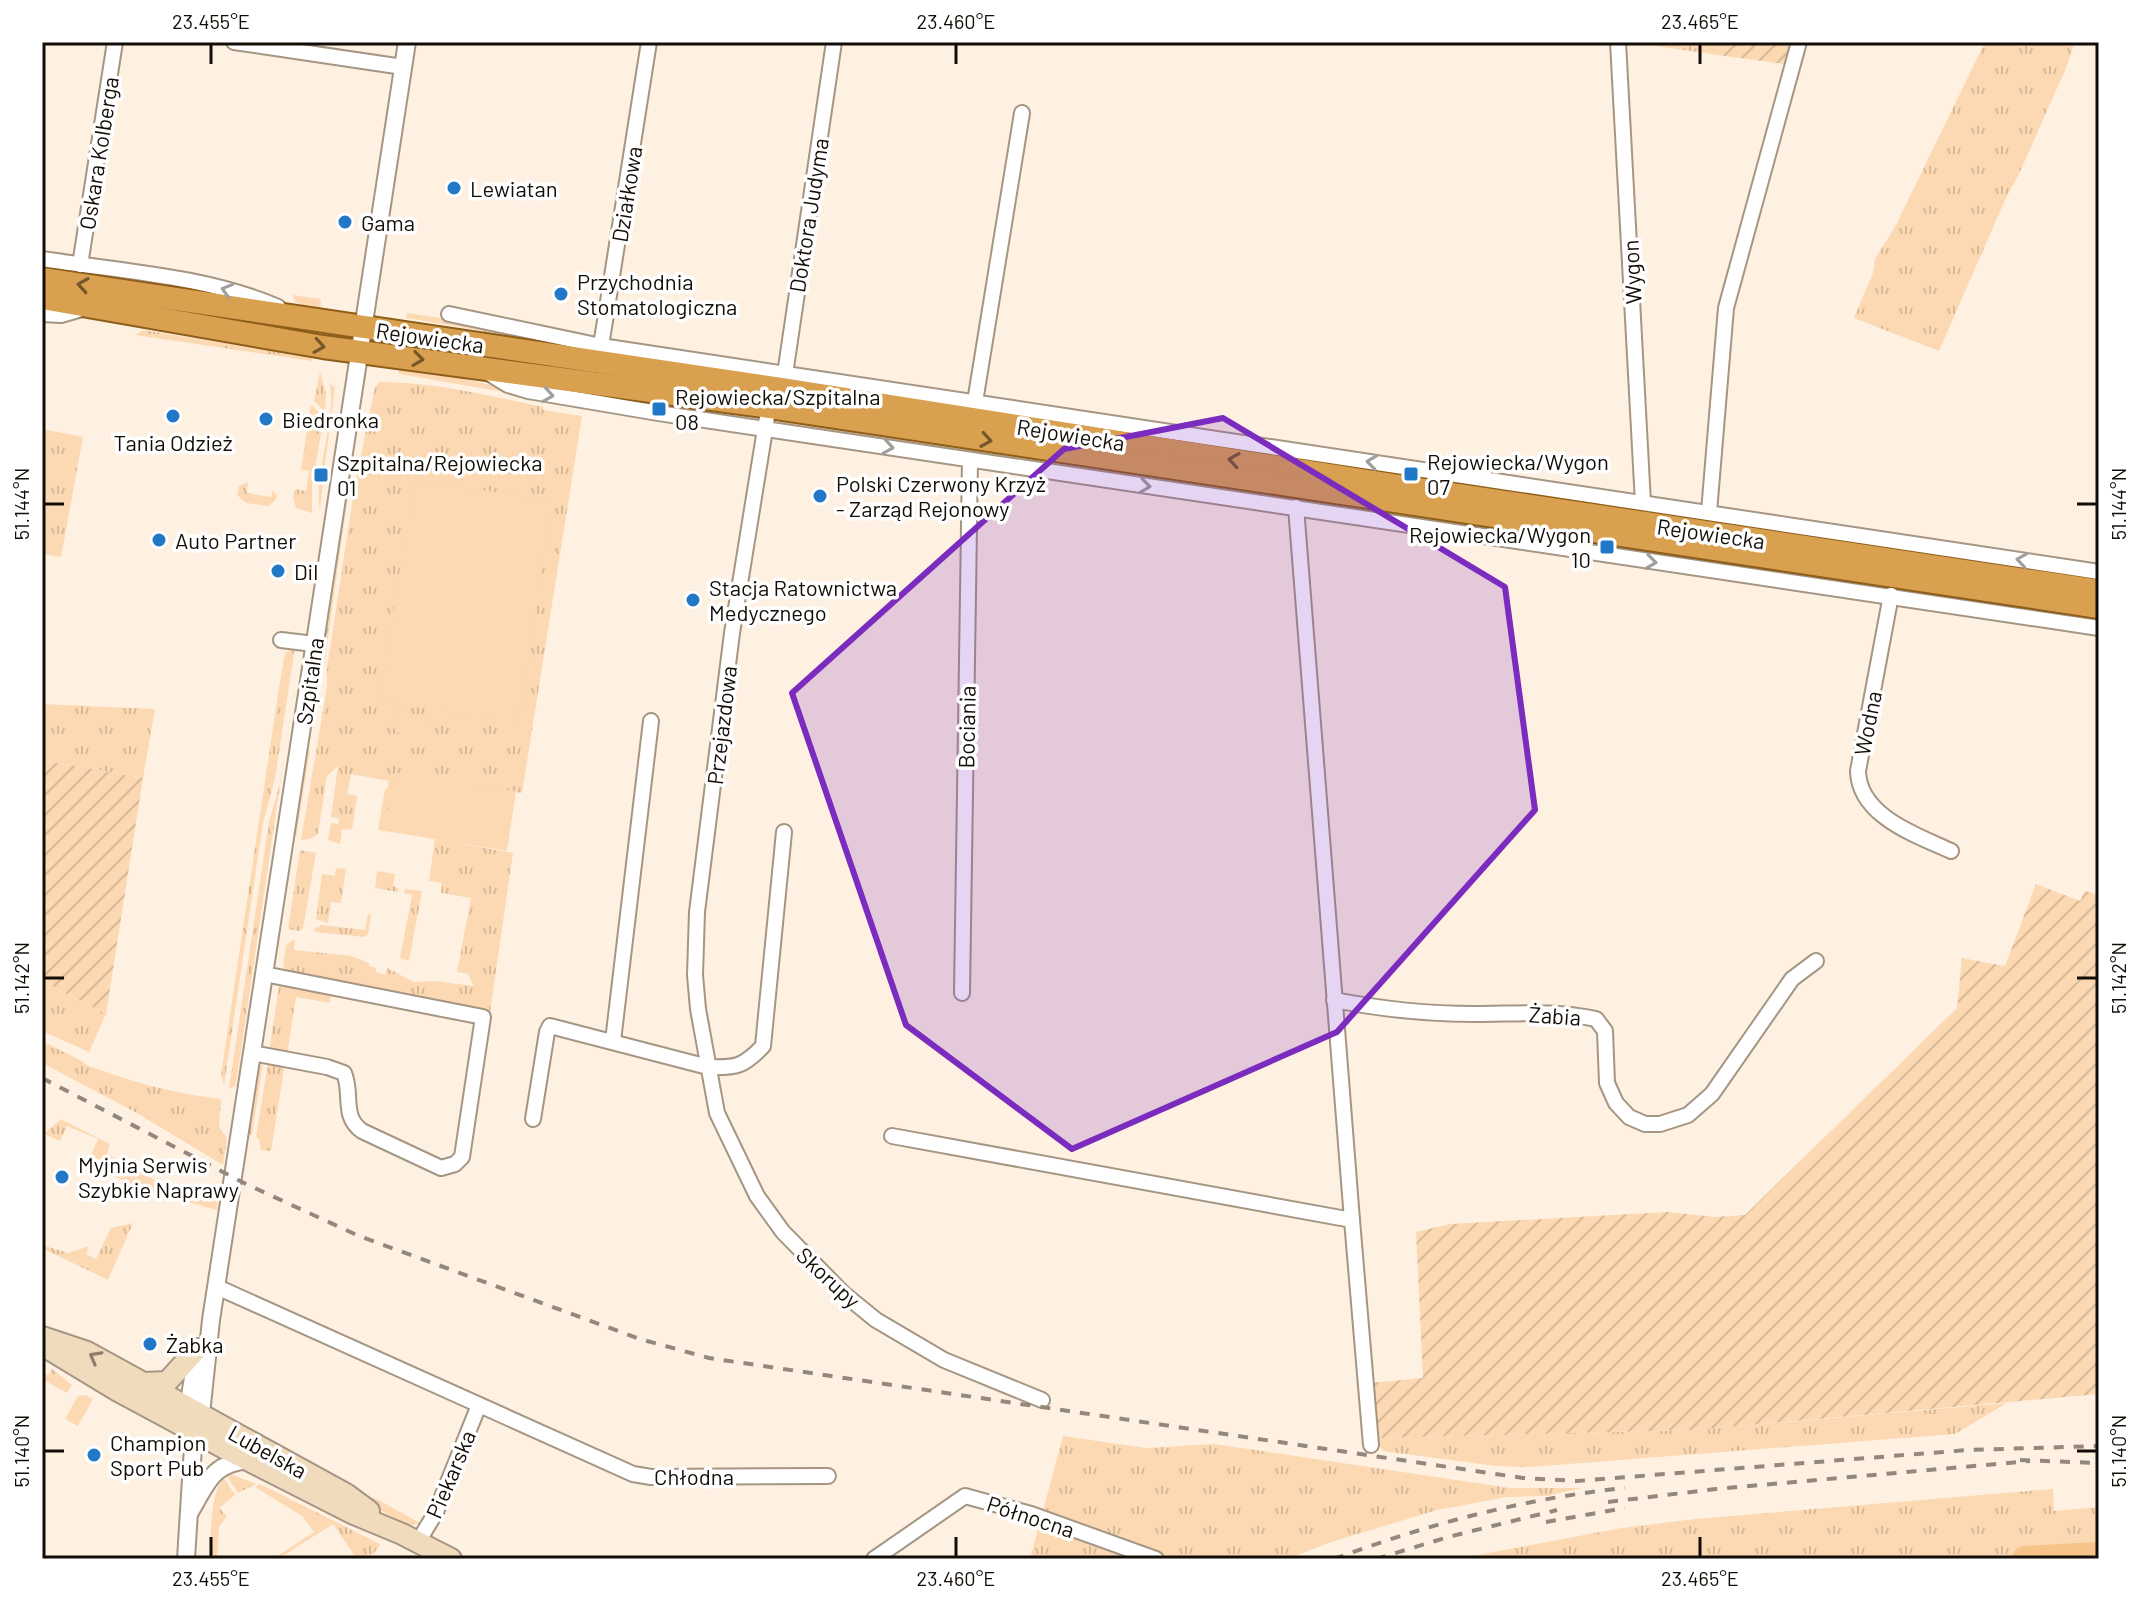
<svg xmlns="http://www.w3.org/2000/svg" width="2141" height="1601" viewBox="0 0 2141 1601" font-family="Barlow,sans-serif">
<defs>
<pattern id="grass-tufts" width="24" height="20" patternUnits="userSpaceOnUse" patternTransform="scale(2)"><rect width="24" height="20" fill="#fcd9b2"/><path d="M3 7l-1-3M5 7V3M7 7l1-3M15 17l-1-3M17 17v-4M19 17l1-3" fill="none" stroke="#d7b998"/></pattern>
<pattern id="garden-furrows" width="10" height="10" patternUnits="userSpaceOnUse" patternTransform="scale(2)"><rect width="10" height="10" fill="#fcd9b2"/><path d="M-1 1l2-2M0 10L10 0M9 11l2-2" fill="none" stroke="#d7b998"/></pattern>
</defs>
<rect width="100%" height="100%" fill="#fef1e2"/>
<!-- grass -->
<g fill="url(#grass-tufts)">
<polygon points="1628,42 1721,42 1718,55"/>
<polygon points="1985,42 2075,42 2066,68 2019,174 2005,200 1939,351 1854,318 1873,273 1875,259 1895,227"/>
<polygon points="293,295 321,299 320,312 295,302"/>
<polygon points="407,313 474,323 652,360 503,338 478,330 406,318"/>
<polygon points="143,330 312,357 312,361 135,335"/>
<polygon points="401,364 499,387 528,396 399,374"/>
<polygon points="320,372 326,393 325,412 314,401"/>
<path d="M380,382c54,0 110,14 163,25v3l39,6 -60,377 -127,-20 -10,58 -7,-1 7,-41h2l2,-8 -38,-7 -4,20 10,2 -5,34 -10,-1 -2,15 -12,-4 3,-17 7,1 2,-5 -9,-2 7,-51 -11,10 -9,58 -8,5 -9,1 26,-153v-19l28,-184 20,-97z"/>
<path d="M330,383l5,5 -11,84 -3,1 -1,7 3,1 -3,31c-7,-43 16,-84 10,-129z"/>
<polygon points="311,405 324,416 312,486 312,513 296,508 293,497 295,489 306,491 309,471 301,470"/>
<polygon points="787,420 1092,465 1091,473 781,426 779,423"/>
<polygon points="42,429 83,437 61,557 42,554"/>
<polygon points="1100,467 1517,528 1516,535 1099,474"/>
<polygon points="350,480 324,667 322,667 321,654"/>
<polygon points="248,482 247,493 271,497 273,490 277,496 275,501 268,506 246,503 237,495 239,486"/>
<polygon points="1665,550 2099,616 2099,623 1626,551"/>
<polygon points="295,647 275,779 263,823 224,1085 221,1075 278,694 285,653"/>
<polygon points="300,649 238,1071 235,1086 229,1089 269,822 280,783"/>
<polygon points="42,704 155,709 143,778 42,760"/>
<polygon points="309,750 310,750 296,838 294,827"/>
<polygon points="435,839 513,853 490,1012 287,971 283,967 286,945 295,939 294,950 351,956 369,963 369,966 376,968 376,972 385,975 387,968 414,982 435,981 473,986 468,974 457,972 471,898 441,893 442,883 429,881"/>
<polygon points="300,850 316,853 303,928 299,931 288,929"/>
<polygon points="336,868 346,869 341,903 331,902 328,923 316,919 322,874 335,876"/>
<polygon points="377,871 395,874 393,886 398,888 398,892 375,888"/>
<polygon points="405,889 422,891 409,961 400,958 412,895 404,893"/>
<polygon points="368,914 371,915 368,934 364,937 315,932 315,928 322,925 365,930"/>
<polygon points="42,981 106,1014 89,1052 42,1031"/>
<polygon points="282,984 331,994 330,1003 296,997 287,1055 269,1052 279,986"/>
<path d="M42,1041l42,21v2c47,18 87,29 137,35l-2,28 8,11 -4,27 -88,-53 -93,-49z"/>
<polygon points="263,1063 252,1135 248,1135 258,1068"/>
<polygon points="268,1063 285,1063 271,1151 261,1150 259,1139 256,1137"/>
<polygon points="61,1119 110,1144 107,1154 160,1183 154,1193 145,1192 88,1162 98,1139 67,1126 60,1141 44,1134"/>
<polygon points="191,1186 214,1198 218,1203 217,1210 188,1202"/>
<polygon points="133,1223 108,1280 42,1248 42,1245 68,1253 89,1246 86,1254 96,1259 111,1228"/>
<polygon points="52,1369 72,1385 67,1393 42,1379 42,1372 48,1375"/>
<polygon points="86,1395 93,1399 78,1426 65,1419 78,1396"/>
<polygon points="2007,1403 1955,1434 1530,1467 1496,1466 1383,1451 1375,1438 1693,1430"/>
<polygon points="1063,1436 1146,1448 1214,1444 1510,1488 1581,1488 1547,1496 1507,1497 1437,1510 1328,1543 1288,1559 1030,1559"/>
<polygon points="230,1474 256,1484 238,1493 227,1476"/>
<path d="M224,1478l11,17 -16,13 8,8 -8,11 -2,32h-8c3,-22 0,-66 15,-81z"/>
<path d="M260,1484l120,60c-4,10 -13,15 -23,15l-24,-35 -55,35h-5l41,-27 -12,-16 -47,-29z"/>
<polygon points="2053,1489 2054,1511 2099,1507 2099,1559 1456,1559 1622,1528 1695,1519"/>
<polygon points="373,1497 420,1523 409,1526 371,1505"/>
</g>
<!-- garden -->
<g fill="url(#garden-furrows)">
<polygon points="1721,42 1796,42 1790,65 1718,55"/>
<polygon points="42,760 143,778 106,1014 42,981"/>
<polygon points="2036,884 2080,901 2085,891 2099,895 2099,1394 1693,1430 1375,1438 1370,1383 1423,1378 1416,1232 1450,1224 1667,1212 1716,1217 1745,1215 1957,1008 1962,958 2005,966"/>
</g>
<!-- pitch -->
<g fill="#fcd9b2">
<polygon points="414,479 551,501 550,517 522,706 515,723 379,701"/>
<polygon points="378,708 432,719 427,736 416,750 376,711"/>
<polygon points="394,773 516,791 507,851 385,831"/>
</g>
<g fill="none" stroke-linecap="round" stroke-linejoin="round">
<!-- river -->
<polyline stroke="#f6c389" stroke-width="26" points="2025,1559 2099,1555"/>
<defs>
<g id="minor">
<polyline points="234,42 403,67"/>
<polyline points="1618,42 1643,503"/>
<path d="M42,259c77,12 165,17 236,48"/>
<polyline points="80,265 115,42"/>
<polyline points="42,314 61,315 85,308"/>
<polyline points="449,314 601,346 2099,572"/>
<polyline points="601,346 649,42"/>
<polyline points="490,374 508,385 528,391 658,413 2099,628"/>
<polyline points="784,381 834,42"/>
<polyline points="774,400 767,417 732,633 697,912 695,975 698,1009 717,1113 757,1196 783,1232 844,1294 876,1320 944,1360 1042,1400"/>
<polyline points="975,402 1022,113"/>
<polyline points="1709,512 1726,308 1799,42"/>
<path d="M1891,595l-33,176c1,45 58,64 93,80"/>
<polyline points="281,640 314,644"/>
<polyline points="962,993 970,460"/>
<path d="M1334,1000c47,9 93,14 140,14 42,0 81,-4 122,5l9,12 2,52 9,20 13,14 16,7h15l28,-9 24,-21 80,-115 24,-18"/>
<polyline points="613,1041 651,721"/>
<path d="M252,1053l75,14 17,6c9,21 -3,43 18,58l79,37 14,-4 7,-7 21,-140 -219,-43"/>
<path d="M533,1119l14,-87 3,-6 158,41c28,1 35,0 55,-21l21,-214"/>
<polyline points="892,1136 1352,1220 1296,507"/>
<polyline points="1352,1220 1371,1445"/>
<polyline points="217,1287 633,1474 651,1477 828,1476"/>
<polyline points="418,1542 436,1512 479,1405"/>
<polyline points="874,1559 965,1496 1031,1514 1156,1559"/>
</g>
<g id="tertiary">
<polyline points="197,1424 201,1414 211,1320 407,42"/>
<path d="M190,1512c17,-28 21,-49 59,-52"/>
<polyline points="186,1559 194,1431 188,1408 198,1347"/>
</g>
<g id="secondary">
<polyline points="42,1337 87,1352 346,1494 369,1511"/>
<polyline points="42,1345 118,1391 224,1448 354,1514 402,1534 451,1559"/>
<polyline points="144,1383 167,1382 197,1349"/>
</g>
<g id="trunk">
<polyline points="42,279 781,389 1412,488 2099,591"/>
<polyline points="42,298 323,347 770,407 2099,607"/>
</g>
</defs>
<!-- minor casing -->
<use href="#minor" stroke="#a59684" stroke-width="18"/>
<!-- tertiary casing -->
<use href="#tertiary" stroke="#a59684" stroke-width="20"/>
<!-- secondary casing -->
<use href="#secondary" stroke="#a59684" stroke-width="24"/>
<!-- trunk casing -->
<use href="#trunk" stroke="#8d5d19" stroke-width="26"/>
<!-- minor -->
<use href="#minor" stroke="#fff" stroke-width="14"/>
<!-- tertiary -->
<use href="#tertiary" stroke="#fff" stroke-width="16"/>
<!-- secondary -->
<use href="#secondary" stroke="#f0dbbd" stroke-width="20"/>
<!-- trunk -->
<use href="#trunk" stroke="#d8a04f" stroke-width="22"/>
<!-- rail -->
<g stroke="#92887d" stroke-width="4" stroke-dasharray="10 10" stroke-linecap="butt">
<polyline points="42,1078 246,1184 359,1236 640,1339 709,1358 1523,1478 1577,1481 1968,1450 2099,1446"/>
<polyline points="2020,1460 2099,1463"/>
<polyline points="1608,1502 1716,1489 2030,1461"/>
<polyline points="1546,1522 1625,1508"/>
<path d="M1334,1559c94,-35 192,-61 291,-71"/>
<polyline points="1376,1559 1448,1537 1557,1510"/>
</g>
</g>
<!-- one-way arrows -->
<defs><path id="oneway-chevron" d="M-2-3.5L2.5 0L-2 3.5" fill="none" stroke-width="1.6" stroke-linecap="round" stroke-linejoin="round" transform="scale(2)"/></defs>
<g stroke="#76562b">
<use href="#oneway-chevron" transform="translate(83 285) rotate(-171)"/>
<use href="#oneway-chevron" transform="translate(319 346) rotate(9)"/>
<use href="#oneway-chevron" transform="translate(418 359) rotate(8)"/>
<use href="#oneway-chevron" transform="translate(986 440) rotate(9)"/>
<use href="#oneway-chevron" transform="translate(1234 460) rotate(-171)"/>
</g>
<g stroke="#a19e9c">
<use href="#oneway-chevron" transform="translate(227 290) rotate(-164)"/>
<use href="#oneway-chevron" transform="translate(548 395) rotate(9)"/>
<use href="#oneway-chevron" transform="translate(888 447) rotate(9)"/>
<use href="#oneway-chevron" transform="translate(1372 462) rotate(-172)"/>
<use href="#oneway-chevron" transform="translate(1145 486) rotate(8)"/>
<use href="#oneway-chevron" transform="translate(2022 560) rotate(-171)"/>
<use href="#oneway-chevron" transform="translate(1651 562) rotate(8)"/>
</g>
<use stroke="#8d7e6b" href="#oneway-chevron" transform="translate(95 1357) rotate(-151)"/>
<!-- marked area -->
<path fill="#7b2cbf" fill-opacity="0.2" stroke="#7b2cbf" stroke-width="6" stroke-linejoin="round" d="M1223,418l282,169 30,223 -198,222 -265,117 -166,-124 -114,-332 272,-244z"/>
<!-- ticks -->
<path fill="none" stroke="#130d07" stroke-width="3" d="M211,44v20M956,44v20M1700,44v20M44,504h20M2077,504h20M44,978h20M2077,978h20M44,1451h20M2077,1451h20M211,1537v20M956,1537v20M1700,1537v20"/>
<!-- markers -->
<g fill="#2178c6" stroke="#fff" stroke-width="3">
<circle cx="454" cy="188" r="8"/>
<circle cx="345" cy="222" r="8"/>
<circle cx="561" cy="294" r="8"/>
<rect x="651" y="401" width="16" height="16" rx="4"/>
<circle cx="173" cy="416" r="8"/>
<circle cx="266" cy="419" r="8"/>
<rect x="1403" y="466" width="16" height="16" rx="4"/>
<rect x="313" y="467" width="16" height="16" rx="4"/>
<circle cx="820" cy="496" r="8"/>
<circle cx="159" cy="540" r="8"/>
<rect x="1599" y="539" width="16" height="16" rx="4"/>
<circle cx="278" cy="571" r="8"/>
<circle cx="693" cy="600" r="8"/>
<circle cx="62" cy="1177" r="8"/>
<circle cx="150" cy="1344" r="8"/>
<circle cx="94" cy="1455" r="8"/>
</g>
<g text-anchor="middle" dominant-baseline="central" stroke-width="7" stroke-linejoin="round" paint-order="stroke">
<!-- street labels -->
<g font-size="22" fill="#130d07" stroke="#fff">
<text transform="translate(98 153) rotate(-81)">Oskara Kolberga</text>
<text transform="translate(626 194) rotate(-81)">Działkowa</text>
<text transform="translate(808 215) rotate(-81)">Doktora Judyma</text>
<text transform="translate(1631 272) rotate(-93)">Wygon</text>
<text transform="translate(430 337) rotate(8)">Rejowiecka</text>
<text transform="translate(1071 434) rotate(9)">Rejowiecka</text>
<text transform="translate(1711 533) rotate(8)">Rejowiecka</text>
<text transform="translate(309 681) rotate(-82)">Szpitalna</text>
<text transform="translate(1867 723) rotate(-79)">Wodna</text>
<text transform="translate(721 725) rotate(-83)">Przejazdowa</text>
<text transform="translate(966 727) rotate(-89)">Bociania</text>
<text transform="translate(1555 1015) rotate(4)">Żabia</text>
<text transform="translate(829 1277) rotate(43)">Skorupy</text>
<text transform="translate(268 1451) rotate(29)">Lubelska</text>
<text transform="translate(450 1474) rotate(-67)">Piekarska</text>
<text x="694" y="1476">Chłodna</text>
<text transform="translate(1031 1516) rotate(18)">Północna</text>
</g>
<!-- poi labels -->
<g font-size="22" fill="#130d07" stroke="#fff" text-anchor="start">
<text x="470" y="188">Lewiatan</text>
<text x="361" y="222">Gama</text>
<text x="577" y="281">Przychodnia<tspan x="577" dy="25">Stomatologiczna</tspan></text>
<text x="675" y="396">Rejowiecka/Szpitalna<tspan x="675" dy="25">08</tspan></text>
<text x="282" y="419">Biedronka</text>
<text x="173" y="442" text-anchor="middle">Tania Odzież</text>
<text x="1427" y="461">Rejowiecka/Wygon<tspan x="1427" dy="25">07</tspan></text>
<text x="337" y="462">Szpitalna/Rejowiecka<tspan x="337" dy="25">01</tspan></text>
<text x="836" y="483">Polski Czerwony Krzyż<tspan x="836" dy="25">- Zarząd Rejonowy</tspan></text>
<text x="1591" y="534" text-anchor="end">Rejowiecka/Wygon<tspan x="1591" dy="25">10</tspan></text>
<text x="175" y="540">Auto Partner</text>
<text x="294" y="571">Dil</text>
<text x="709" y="587">Stacja Ratownictwa<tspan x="709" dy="25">Medycznego</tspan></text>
<text x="78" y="1164">Myjnia Serwis<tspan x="78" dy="25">Szybkie Naprawy</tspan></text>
<text x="166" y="1344">Żabka</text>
<text x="110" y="1442">Champion<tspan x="110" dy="25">Sport Pub</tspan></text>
</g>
</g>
<!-- border -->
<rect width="2141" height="1601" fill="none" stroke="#ffffff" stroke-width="88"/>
<rect x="44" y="44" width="2053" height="1513" fill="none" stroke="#130d07" stroke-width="3"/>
<g font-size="20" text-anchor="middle" fill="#130d07">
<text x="211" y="29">23.455°E</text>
<text x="956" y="29">23.460°E</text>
<text x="1700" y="29">23.465°E</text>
<text transform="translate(22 504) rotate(-90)" y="7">51.144°N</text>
<text transform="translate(2119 504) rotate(-90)" y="7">51.144°N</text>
<text transform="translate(22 978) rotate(-90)" y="7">51.142°N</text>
<text transform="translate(2119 978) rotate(-90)" y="7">51.142°N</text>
<text transform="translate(22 1451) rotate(-90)" y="7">51.140°N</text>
<text transform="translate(2119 1451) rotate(-90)" y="7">51.140°N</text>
<text x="211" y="1586">23.455°E</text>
<text x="956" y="1586">23.460°E</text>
<text x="1700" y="1586">23.465°E</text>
</g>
</svg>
